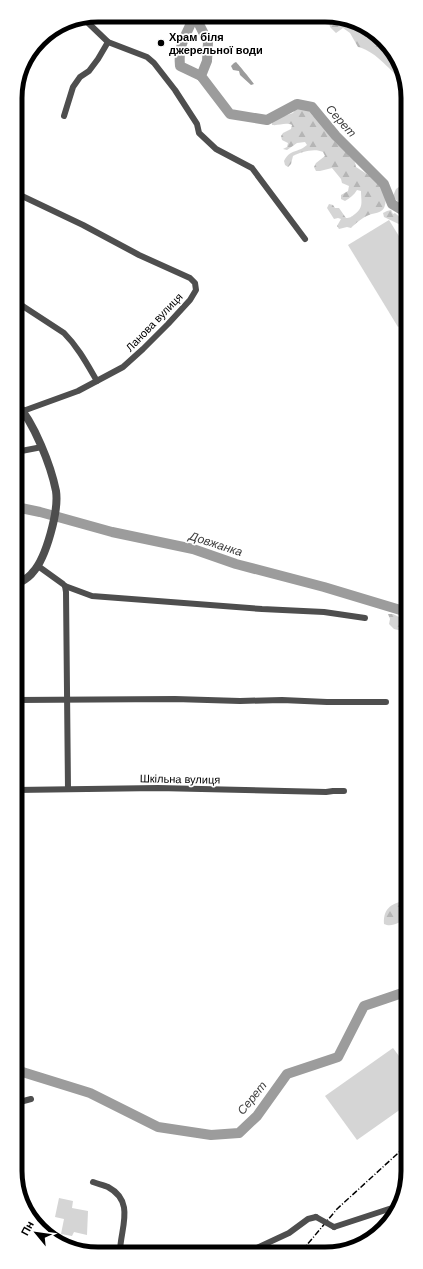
<svg xmlns="http://www.w3.org/2000/svg" width="423" height="1269" viewBox="0 0 423 1269" font-family="Helvetica,sans-serif">
<defs>
<pattern id="forest-firs" width="22" height="20" patternUnits="userSpaceOnUse"><rect width="22" height="20" fill="#d5d5d5"/><path d="M5 1l3.5 6h-7zM16 11l3.5 6h-7z" fill="#b5b5b5"/></pattern>
</defs>
<rect width="100%" height="100%" fill="#fff"/>
<!-- green -->
<g fill="#d5d5d5">
<polygon points="389,220 407,249 407,322 398,327 348,245"/>
<polygon points="393,1048 408,1068 408,1104 357,1140 325,1096"/>
<polygon points="59,1198 73,1201 72,1208 88,1211 87,1235 74,1232 72,1236 61,1234 64,1219 55,1217"/>
</g>
<!-- forest -->
<g fill="url(#forest-firs)">
<path d="M328,17h14l42,22 22,44c-16,-11 -28,-31 -48,-36l-8,-14 -7,-5 -7,5 -6,-6z"/>
<path d="M303,107l4,2 6,7 7,3 6,5 7,16 21,19 2,8 20,13 11,12c-1,4 -1,12 -3,16 -3,5 -10,5 -15,7 -6,2 -13,8 -18,13l-4,-1 -8,2 -2,-3 4,-7 -3,-1 -4,1 -7,-11 2,-4 4,1 2,3h4l7,10c4,0 5,-1 9,-4 9,-7 6,-12 6,-23l-4,-1c-3,5 -7,8 -12,11l-4,-2v-4l7,-4 1,-5 -7,-3 -1,-4 -9,-11 -12,3h-4l-2,-4 2,-4 9,-7 -2,-4c-9,-4 -21,0 -30,4l-2,8 -3,3 -3,-2 -1,-4c6,-12 14,-8 23,-16l-2,-3 -8,1 -10,7 -4,-1 4,-2 1,-4 -6,-3 -1,-4 2,-3 8,-4 1,-4c-7,-3 -13,1 -20,0v-5l21,-7 2,-3z"/>
<polygon points="407,176 407,213 393,196 396,189 403,184"/>
<polygon points="391,210 393,214 395,213 404,221 407,220 407,228 384,217 383,213 387,211"/>
<polygon points="403,602 407,602 407,643 400,638 402,631 394,629 389,624 390,619 388,614 393,614 405,620 407,618 399,608"/>
<path d="M407,900l1,19c-9,2 -15,9 -24,5 -1,-17 9,-21 23,-24z"/>
</g>
<!-- water -->
<path fill="#9c9c9c" d="M236,62c2,2 17,20 18,22l-3,1 -11,-10 -1,-4 -6,-1 -2,-4 3,-3z"/>
<g fill="none" stroke-linecap="round" stroke-linejoin="round">
<!-- river -->
<g stroke="#9c9c9c" stroke-width="10">
<polyline points="187,16 198,22 208,42 207,61 201,76 230,114 267,120 297,104 312,107 336,136 384,184 392,204 407,213"/>
<path d="M193,19c-8,18 -15,27 -13,47l21,10"/>
<polyline points="16,507 40,512 112,532 193,549 236,564 324,587 407,612"/>
<polyline points="16,1070 90,1093 158,1127 211,1135 239,1133 257,1116 287,1074 338,1057 364,1006 408,991"/>
</g>
<!-- minor -->
<g stroke="#4e4e4e" stroke-width="6">
<polyline points="83,18 108,42 147,57 154,63 175,90 197,124 199,133 216,149 252,168 305,239"/>
<polyline points="64,116 73,87 80,77 89,71 98,59 108,42"/>
<polyline points="15,195 22,196 83,225 139,255 190,278 195,283 196,290 190,300 168,324 143,349 123,367 78,391 23,411"/>
<path d="M15,301l49,32c14,14 23,31 33,48"/>
<polyline points="16,452 42,447"/>
<polyline points="38,566 63,584 65,586 66,592 68,789"/>
<polyline points="65,586 92,596 262,609 324,612 365,618"/>
<polyline points="16,700 175,699 240,701 282,700 327,702 386,702"/>
<polyline points="16,790 158,788 326,792 333,791 344,791"/>
<polyline points="16,1103 31,1099"/>
<path d="M93,1182c5,2 11,3 15,5 28,15 12,42 12,65"/>
<polyline points="334,1227 395,1207"/>
<polyline points="248,1252 289,1233 308,1219 316,1217"/>
</g>
<!-- tertiary -->
<path stroke="#4e4e4e" stroke-width="8" d="M16,403c18,19 35,63 40,88 3,20 -10,67 -23,81 -4,6 -11,9 -17,13"/>
<!-- rail -->
<polyline stroke="#000" stroke-width="1.5" stroke-dasharray="6 2 1 2" stroke-linecap="butt" points="301,1252 337,1209 408,1144"/>
<!-- minor-bridge -->
<polyline stroke="#4e4e4e" stroke-width="6" points="316,1217 334,1227"/>
</g>
<!-- markers -->
<circle fill="#000" stroke="#fff" stroke-width="1.5" cx="161" cy="43" r="4"/>
<g text-anchor="middle" dominant-baseline="central" stroke-width="3.5" stroke-linejoin="round" paint-order="stroke">
<!-- poi labels -->
<g font-size="11" font-weight="bold" fill="#000" stroke="#fff" text-anchor="start">
<text x="169" y="37">Храм біля<tspan x="169" dy="13">джерельної води</tspan></text>
</g>
<!-- street labels -->
<g font-size="11" fill="#000" stroke="#fff">
<text transform="translate(154 322) rotate(-46)">Ланова вулиця</text>
<text transform="translate(180 779) rotate(1)">Шкільна вулиця</text>
</g>
<!-- water labels -->
<g font-size="12" font-style="italic" fill="#3d3d3d" stroke="#fff">
<text transform="translate(341 121) rotate(48)">Серет</text>
<text transform="translate(216 544) rotate(18)">Довжанка</text>
<text transform="translate(252 1098) rotate(-51)">Серет</text>
</g>
</g>
<!-- crop -->
<path d="M0 0H423V1269H0ZM98 22H325A76 76 0 0 1 401 98V1171A76 76 0 0 1 325 1247H98A76 76 0 0 1 22 1171V98A76 76 0 0 1 98 22Z" fill="#fff" fill-rule="evenodd"/>
<path fill="none" stroke="#000" stroke-width="5" d="M98 22H325A76 76 0 0 1 401 98V1171A76 76 0 0 1 325 1247H98A76 76 0 0 1 22 1171V98A76 76 0 0 1 98 22Z"/>
<!-- north arrow -->
<g transform="translate(36 1233) rotate(299)" stroke="#ffffff" stroke-width="3" paint-order="stroke">
<path d="M0-3L7 15L0 10L-7 15Z" fill="#000000"/>
<text y="-6" font-size="11" font-weight="bold" text-anchor="middle" fill="#000000">Пн</text>
</g>
</svg>
